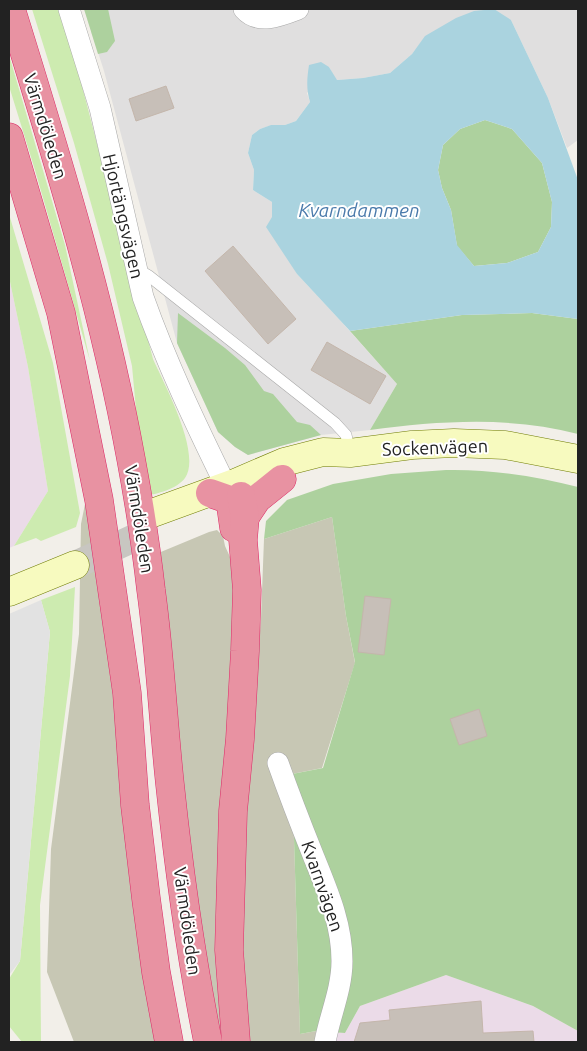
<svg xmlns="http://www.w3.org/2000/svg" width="587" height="1051" viewBox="0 0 587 1051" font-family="Ubuntu,sans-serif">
<rect width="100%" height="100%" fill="#f2efe9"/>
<!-- residential -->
<polygon fill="#e0dfdf" points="84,9 578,9 578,140 567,148 548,98 511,20 426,36 412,54 390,73 363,78 336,80 329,67 307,93 310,102 296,121 285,125 272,125 260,129 252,135 248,153 254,170 253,190 272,202 272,217 297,274 338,318 397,384 370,430 321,435 248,455 235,447 218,432 177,343 104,71"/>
<!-- industrial -->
<g fill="#ebdbe8">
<polygon points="9,277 28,367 48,491 14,546 9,548"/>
<polygon points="446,975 533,1006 578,1031 578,1042 315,1042 316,1031 345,1033 360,1006"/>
</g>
<!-- construction -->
<g fill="#c7c7b4">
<polygon points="87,494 117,693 158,1042 74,1042 47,972 51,849 79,634 81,524"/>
<polygon points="332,517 346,616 355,663 322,768 292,774 300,1034 316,1031 315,1042 248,1042 236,947 261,618 264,539"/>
<polygon points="217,530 223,536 225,546 230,557 235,592 228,769 215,932 222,1042 220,1042 198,930 156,554 209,532"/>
</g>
<!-- grass -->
<g fill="#cdebb0">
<path d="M32,9h30l91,350c11,25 49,94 32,119 -8,11 -28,16 -41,18l-12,-130 -24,-102 -34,-121z"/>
<polygon points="9,55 65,245 90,361 35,170 9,86"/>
<polygon points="9,214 53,363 80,513 76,527 41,541 36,538 14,546 48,491 28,367 9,277"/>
<polygon points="75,587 70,676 40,905 41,1042 22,1042 9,1026 9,979 20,961 50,632 41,600"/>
</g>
<!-- forest -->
<g fill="#add19e">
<polygon points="84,9 108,9 115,41 107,52 98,54"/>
<polygon points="485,120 512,129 542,163 552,202 551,227 538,252 507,263 474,266 457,246 451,210 442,188 438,170 443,145 460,129"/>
<polygon points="178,313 225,348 245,365 264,391 273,394 297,422 310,425 321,435 248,455 235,447 218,432 177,343"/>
<path d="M532,313l46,6v115c-68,-18 -139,-13 -208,-4l27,-46 -47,-53 112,-16z"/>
<path d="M446,470c43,-1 91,6 132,17v544l-45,-25 -87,-31 -86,31 -15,27 -29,-2 -16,3 -8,-260 31,-6 32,-106 -9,-46 -14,-99 -68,22 2,-18 21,-21 46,-16 58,-10z"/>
</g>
<!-- parking -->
<polygon fill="#e2e2e2" points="41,600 50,632 20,961 9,975 9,614"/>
<!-- water -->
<path fill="#aad3df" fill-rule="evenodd" d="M494,9l17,11 37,78 30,82v139l-46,-6 -70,2 -112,16 -53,-57 -31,-47 6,-10v-15l-19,-12 1,-20 -6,-17 4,-18 8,-6 11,-4h14l11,-4 14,-19c-4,-13 -3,-24 -1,-37l12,-3 8,5 8,13 26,-2 27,-5 22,-19 13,-18 31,-18 18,-7zM485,120l27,9 30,34 10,39 -1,25 -13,25 -31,11 -33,3 -17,-21 -6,-35 -9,-22 -4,-18 5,-25 17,-16z"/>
<!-- building -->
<g fill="#c7bfb8" stroke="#c4b6ab">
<polygon points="166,86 174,108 136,121 129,99"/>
<polygon points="233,246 296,319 268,344 205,271"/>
<polygon points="327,342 386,376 370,404 311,370"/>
<polygon points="365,596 391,599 384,655 358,652"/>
<polygon points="479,709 487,736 459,745 450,719"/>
<polygon points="481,1001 483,1033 533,1031 534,1042 354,1042 360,1023 390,1020 389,1010"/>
</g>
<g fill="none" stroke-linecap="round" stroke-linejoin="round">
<!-- secondary-tunnel -->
<polyline stroke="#c8c6c1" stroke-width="28" stroke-dasharray="28 14" stroke-linecap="butt" points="75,565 152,530"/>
<defs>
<polyline id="lane" points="137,269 149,276 335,423 346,435 350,453"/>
<g id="street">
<path d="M69,9l31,99 43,189c23,65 53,128 83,189"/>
<path d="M244,9c14,16 36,7 54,0"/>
<path d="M278,763c11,31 23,62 35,92 14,35 29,68 29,106 0,28 -12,54 -17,81"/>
</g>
<g id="secondary">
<polyline points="147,515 235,483 284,462 323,452 350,453 412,445 454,443 505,445 578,459"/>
<polyline points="9,592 75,565"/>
</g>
<g id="highway">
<path d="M11,9c46,148 92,297 120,450 8,43 15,87 20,131 9,65 12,130 19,195 9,86 21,172 38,257"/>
<polyline points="9,137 61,313 99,500 127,693 135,805 146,898 156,972 169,1042"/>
<polyline points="210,493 230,500 234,528"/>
<polyline points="245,517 257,499 282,479"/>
<polyline points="236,1042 229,950 233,811 240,739 245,651 247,590 243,540 245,517 241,496"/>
</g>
</defs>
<!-- lane casing -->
<use href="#lane" stroke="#a9a9a9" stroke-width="12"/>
<!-- street casing -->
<use href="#street" stroke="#a9a9a9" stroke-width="22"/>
<!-- secondary casing -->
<use href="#secondary" stroke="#707d05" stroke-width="29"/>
<!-- highway casing -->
<use href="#highway" stroke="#dc2a67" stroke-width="29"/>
<!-- lane -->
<use href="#lane" stroke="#fff" stroke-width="11"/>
<!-- street -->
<use href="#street" stroke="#fff" stroke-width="21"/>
<!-- secondary -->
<use href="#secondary" stroke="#f7fabf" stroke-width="28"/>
<!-- highway -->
<use href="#highway" stroke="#e892a2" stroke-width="28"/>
</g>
<g text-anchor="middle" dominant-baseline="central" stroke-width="4" stroke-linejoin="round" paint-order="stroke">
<!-- street labels -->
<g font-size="18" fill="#222" stroke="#fff">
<text transform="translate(46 126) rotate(73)">Värmdöleden</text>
<text transform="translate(124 216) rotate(77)">Hjortängsvägen</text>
<text transform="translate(435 447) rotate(-2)">Sockenvägen</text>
<text transform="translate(140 519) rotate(81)">Värmdöleden</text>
<text transform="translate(323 886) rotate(71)">Kvarnvägen</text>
<text transform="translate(188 921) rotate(82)">Värmdöleden</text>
</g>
<!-- water labels -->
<g font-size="19" font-style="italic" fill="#4a7aab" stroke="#fff">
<text x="359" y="210">Kvarndammen</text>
</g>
</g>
<!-- border -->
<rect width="587" height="1051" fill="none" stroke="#222222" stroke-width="20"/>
</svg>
